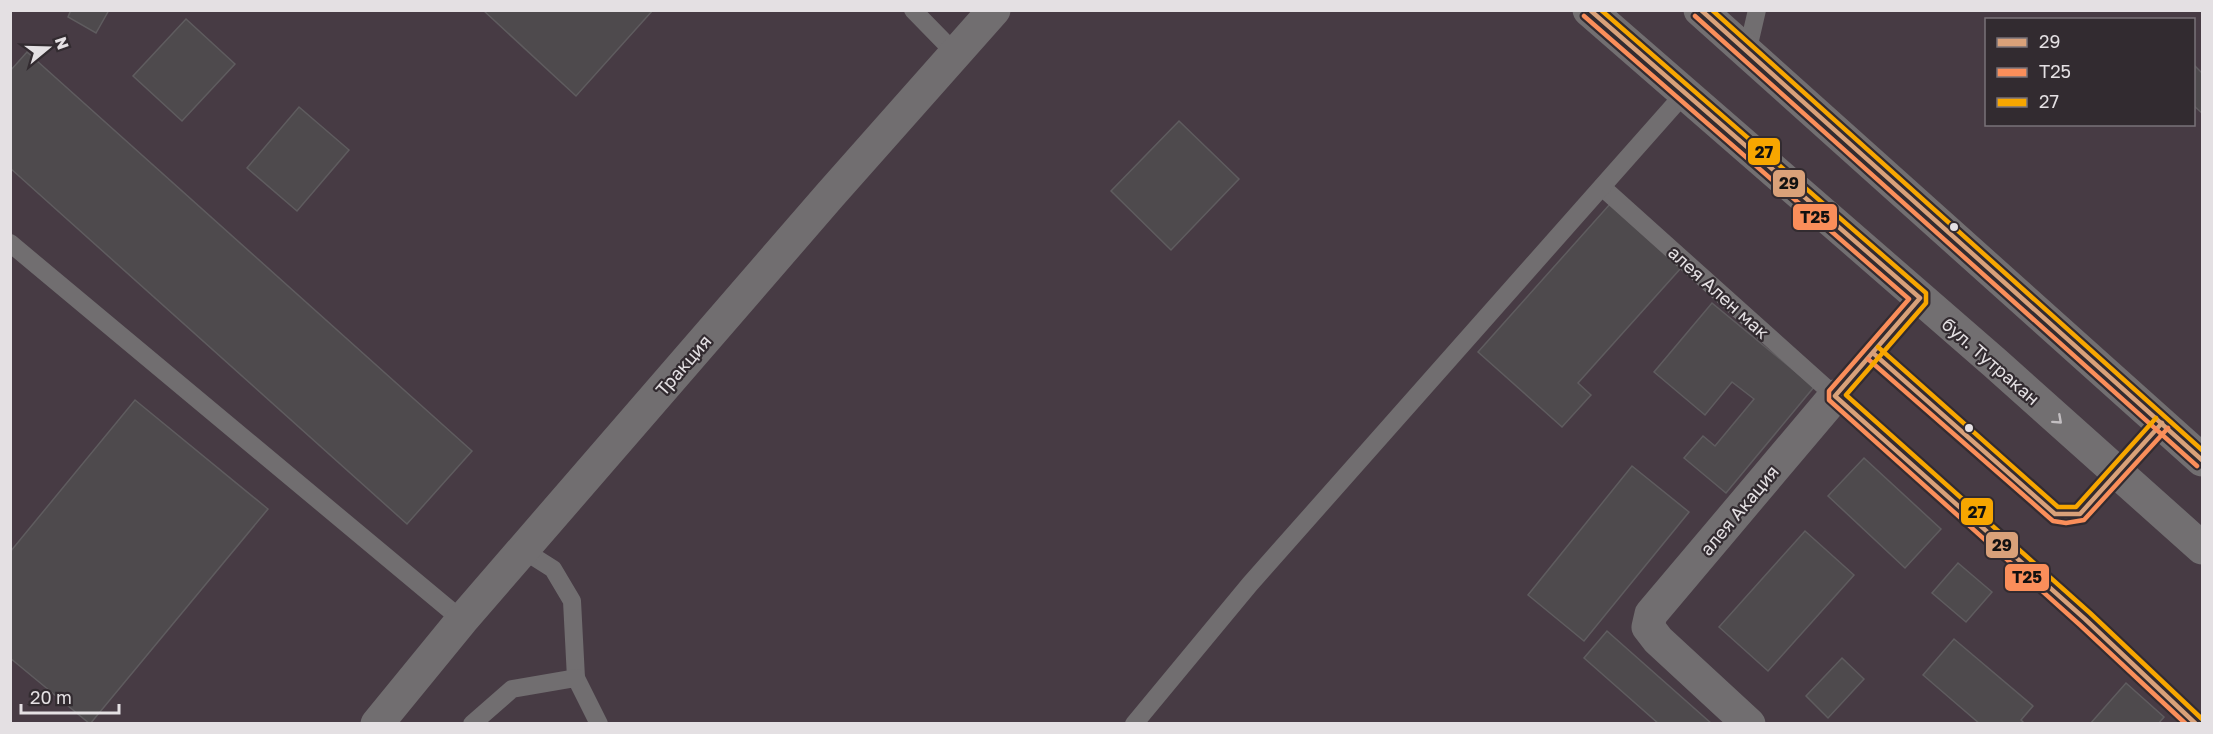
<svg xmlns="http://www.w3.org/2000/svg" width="2213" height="734" viewBox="0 0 2213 734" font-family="'Golos Text',sans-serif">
<rect width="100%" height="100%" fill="#3b363a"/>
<!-- built -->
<path fill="#473b44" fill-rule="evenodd" d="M10,11h2192v712h-2191zM1986,20h208v104h-208z"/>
<!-- building -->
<g fill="#4e4a4d" stroke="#5f5c5f" stroke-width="1.5">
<polygon points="71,10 109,10 96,33 68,17"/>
<polygon points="483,10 653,10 576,96"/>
<polygon points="186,19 235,64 182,121 133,76"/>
<polygon points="27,52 472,451 407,524 10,168 10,71"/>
<polygon points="2194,65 2202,73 2202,113 2194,106"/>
<polygon points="299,107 349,150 297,211 247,168"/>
<polygon points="1179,121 1239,179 1171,250 1111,191"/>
<polygon points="1610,204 1681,268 1578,383 1591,395 1562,427 1478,352"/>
<polygon points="1712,303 1814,387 1726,493 1684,458 1703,436 1715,446 1754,399 1732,382 1705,415 1654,372"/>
<polygon points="135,400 268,509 90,724 10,658 10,552"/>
<polygon points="1864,458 1941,529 1905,568 1828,496"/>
<polygon points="1632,466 1689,512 1584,641 1528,595"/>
<polygon points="1805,531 1854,575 1768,671 1719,627"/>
<polygon points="1958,563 1992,592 1966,622 1932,593"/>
<polygon points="1607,631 1712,724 1659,724 1584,658"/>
<polygon points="1954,639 2033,706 2021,720 2025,724 1980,724 1923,675"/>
<polygon points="1842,658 1864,679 1828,718 1806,696"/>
<polygon points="2126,683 2164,717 2158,724 2090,724"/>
</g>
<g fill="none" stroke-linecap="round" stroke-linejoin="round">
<!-- service -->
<g stroke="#716e70" stroke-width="18">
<polyline points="913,10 956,54"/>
<polyline points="1747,53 1757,10"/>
<polyline points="1602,187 1835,396"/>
<polyline points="10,243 462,620"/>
<polyline points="1920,298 1835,396 2085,619 2197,724"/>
<polyline points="1873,353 2055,514 2066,516 2080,514 2162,423"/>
<polyline points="523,550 553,569 572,601 576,678"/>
<polyline points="472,724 512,689 576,678 599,724"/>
<polyline points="1134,724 1250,584 1684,94"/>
</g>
<!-- minor -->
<g stroke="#716e70" stroke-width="33">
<polyline points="377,724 462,620 830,195 994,10"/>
<polyline points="1749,724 1658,640 1648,627 1651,614 1835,396"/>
</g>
<!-- primary -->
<g stroke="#726f71" stroke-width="33">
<polyline points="1589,10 1995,363 2202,548"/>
<polyline points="1700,10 2202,460"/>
</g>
<defs>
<g id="bus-1">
<polyline points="1590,10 1920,298 1835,396 2085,619 2196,724"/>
<polyline points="1701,10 2202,460"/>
<polyline points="1873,353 2055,514 2080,514 2162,423"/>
</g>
<g id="bus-2">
<polyline points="1584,16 1909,299 1829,391 1829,400 2080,625 2186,724"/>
<polyline points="1695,16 2197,466"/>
<polyline points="1868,359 2053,521 2066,523 2084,520 2168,428"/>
</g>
<g id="bus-3">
<polyline points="1601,10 1926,293 1926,303 1846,395 2090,613 2202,719"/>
<polyline points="1712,10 2202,450"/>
<polyline points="1878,347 2058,507 2076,507 2156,418"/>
</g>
</defs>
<!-- bus-1 casing -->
<use href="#bus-1" stroke="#322b30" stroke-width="9"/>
<!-- bus-2 casing -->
<use href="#bus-2" stroke="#322b30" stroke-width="9"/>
<!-- bus-3 casing -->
<use href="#bus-3" stroke="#322b30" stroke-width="9"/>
<!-- bus-1 -->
<use href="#bus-1" stroke="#d9a179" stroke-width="4.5"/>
<!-- bus-2 -->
<use href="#bus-2" stroke="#fa8e5a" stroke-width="4.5"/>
<!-- bus-3 -->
<use href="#bus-3" stroke="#f7a600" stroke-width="4.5"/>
</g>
<!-- one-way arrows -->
<defs><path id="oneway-chevron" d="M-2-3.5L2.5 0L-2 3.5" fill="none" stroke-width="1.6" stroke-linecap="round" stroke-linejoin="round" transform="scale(1.5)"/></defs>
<use stroke="#c2bec1" href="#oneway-chevron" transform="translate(2058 420) rotate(42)"/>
<!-- markers -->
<g fill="#e4e0e3" stroke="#322b30" stroke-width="2">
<circle cx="1954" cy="227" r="5"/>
<circle cx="1969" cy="428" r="5"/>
</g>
<g text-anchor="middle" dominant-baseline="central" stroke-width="4.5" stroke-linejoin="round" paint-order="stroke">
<!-- street labels -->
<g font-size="18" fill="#e4e0e3" stroke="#322b30">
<text transform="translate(1719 292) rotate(42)">алея Ален мак</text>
<text transform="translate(1991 361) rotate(41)">бул. Тутракан</text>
<text transform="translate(683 365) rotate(-49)">Тракция</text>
<text transform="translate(1739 510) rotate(-50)">алея Акация</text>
</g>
</g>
<g stroke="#322b30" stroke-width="2">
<rect x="1747" y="137" width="34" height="29" rx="6" fill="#f7a600"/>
<rect x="1772" y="169" width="34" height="29" rx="6" fill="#d9a179"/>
<rect x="1792" y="203" width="46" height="28" rx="6" fill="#fa8e5a"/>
<rect x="1960" y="497" width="34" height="29" rx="6" fill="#f7a600"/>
<rect x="1985" y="531" width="34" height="28" rx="6" fill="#d9a179"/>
<rect x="2004" y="563" width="46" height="29" rx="6" fill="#fa8e5a"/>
</g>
<g font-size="16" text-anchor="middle" font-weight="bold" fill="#111">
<text x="1764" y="158">27</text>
<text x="1789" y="189">29</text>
<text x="1815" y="223">Т25</text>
<text x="1977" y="518">27</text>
<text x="2002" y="551">29</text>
<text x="2027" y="583">Т25</text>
</g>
<!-- border -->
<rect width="2213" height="734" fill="none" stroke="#e4e0e3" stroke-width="24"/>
<!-- legend -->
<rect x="1985" y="18" width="210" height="108" fill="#322b30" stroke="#797378" stroke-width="1.5"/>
<rect x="1997" y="38" width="30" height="9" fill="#d9a179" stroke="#797378" stroke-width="1.5"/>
<text x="2039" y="48" font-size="18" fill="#e4e0e3">29</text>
<rect x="1997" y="68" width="30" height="9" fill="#fa8e5a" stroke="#797378" stroke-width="1.5"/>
<text x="2039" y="78" font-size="18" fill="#e4e0e3">Т25</text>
<rect x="1997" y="98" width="30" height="9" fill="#f7a600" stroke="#797378" stroke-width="1.5"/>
<text x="2039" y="108" font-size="18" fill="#e4e0e3">27</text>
<!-- north arrow -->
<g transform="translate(48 48) rotate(71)" stroke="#322b30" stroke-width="4.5" paint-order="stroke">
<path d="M0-4.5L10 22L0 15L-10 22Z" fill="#e4e0e3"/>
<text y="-9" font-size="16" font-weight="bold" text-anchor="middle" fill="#e4e0e3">N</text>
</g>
<!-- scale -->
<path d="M21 704v9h98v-9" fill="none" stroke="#e4e0e3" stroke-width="3"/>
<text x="30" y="704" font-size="18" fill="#e4e0e3" stroke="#322b30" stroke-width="4.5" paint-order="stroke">20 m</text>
</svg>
